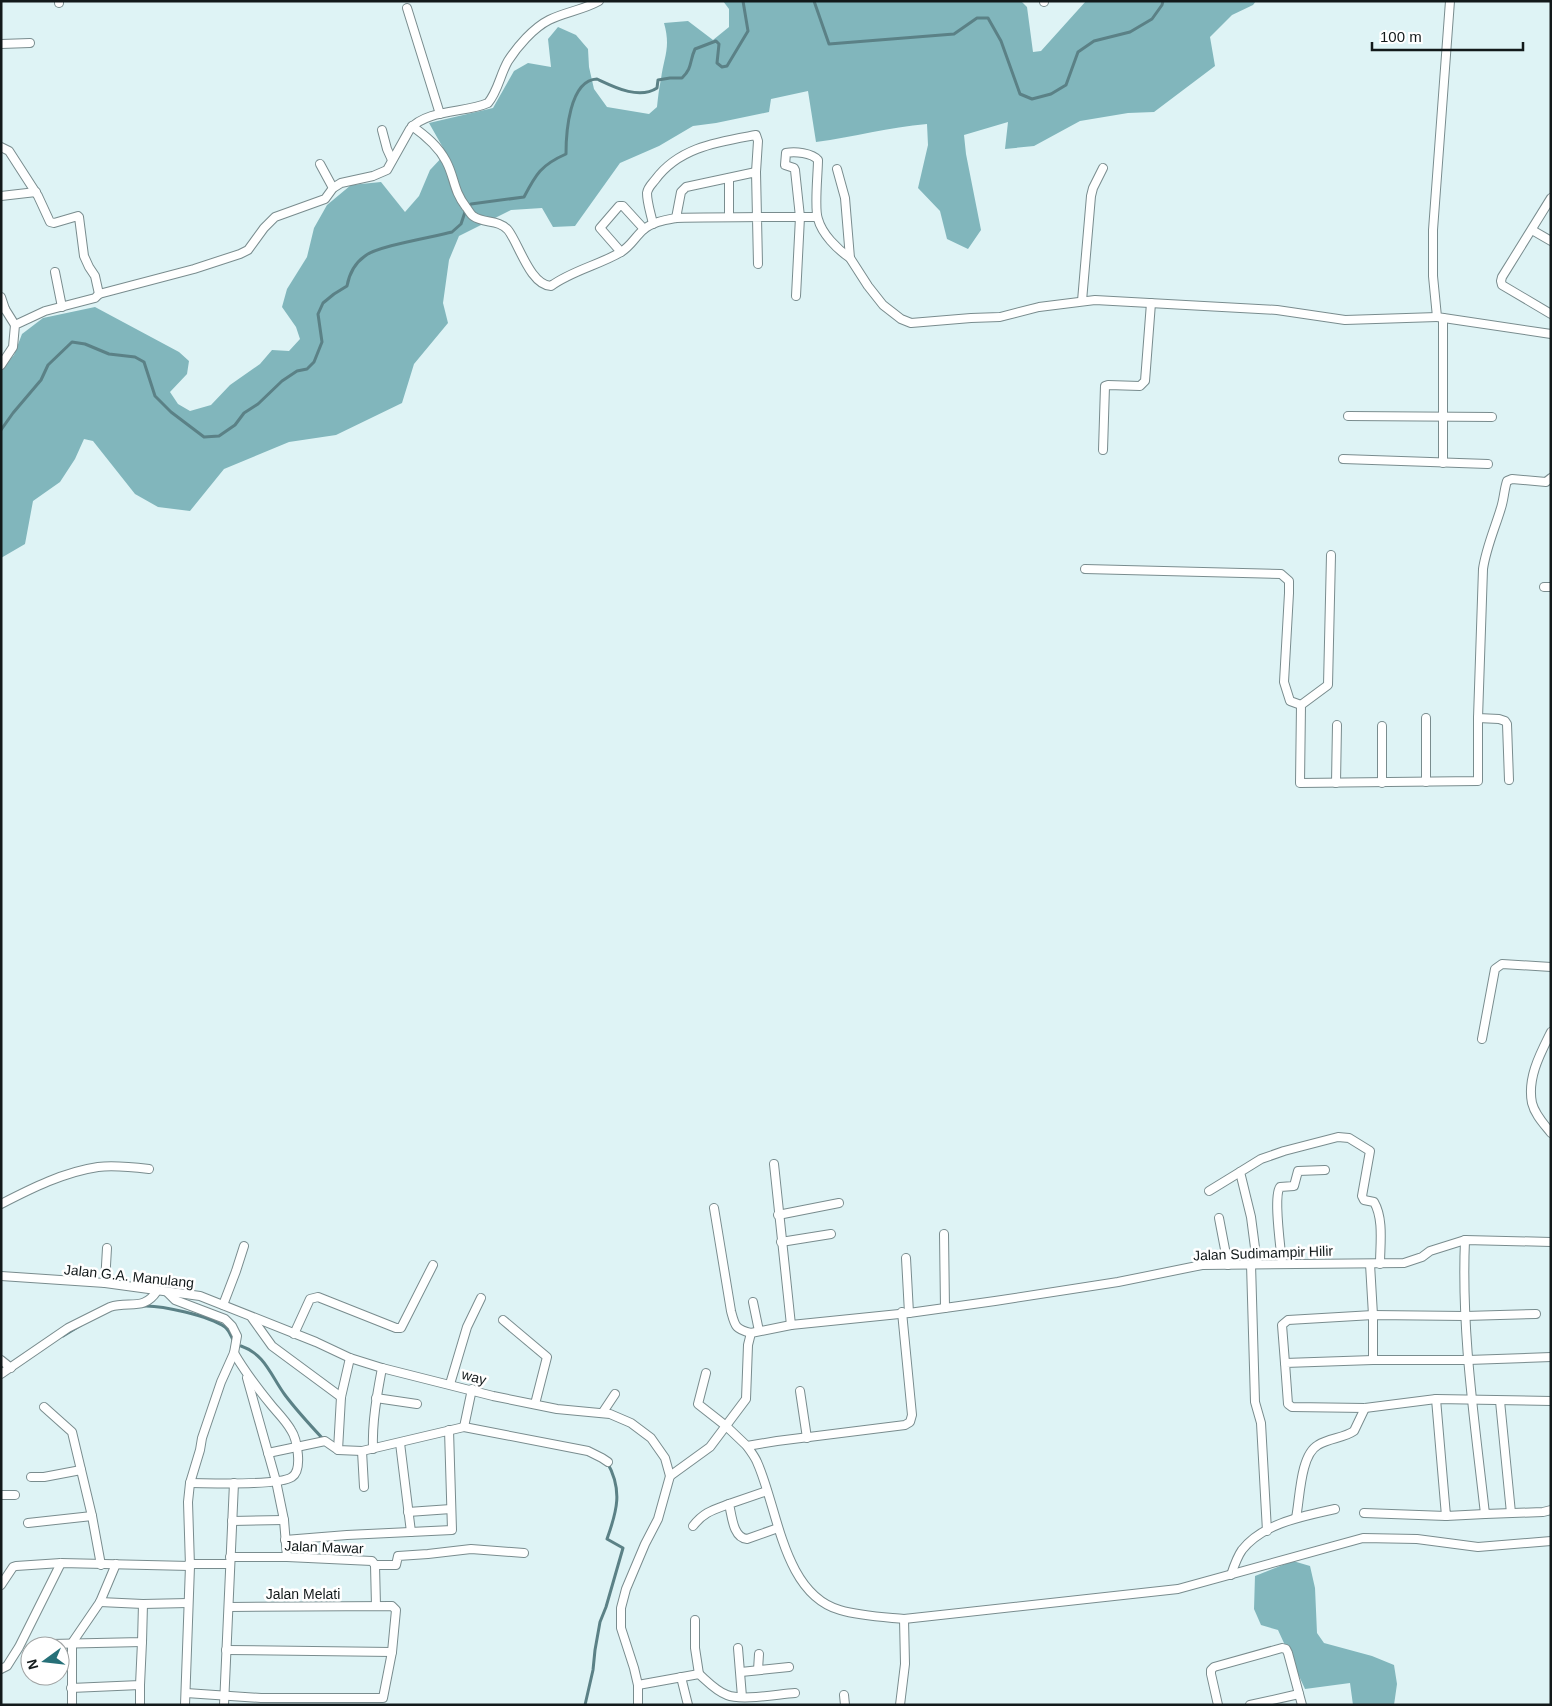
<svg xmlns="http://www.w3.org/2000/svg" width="1552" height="1706" viewBox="0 0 1552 1706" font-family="Arial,sans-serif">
<rect width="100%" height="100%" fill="#def3f5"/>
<!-- forest -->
<g fill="#81b6bc">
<path d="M723,1h298l6,6 6,45 8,-1 45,-50h170l-3,4 -21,10 -22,22 5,29 -61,46 -26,1 -48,8 -46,25 -29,3 3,-27 -44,13 2,19 15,76 -13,19 -21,-10 -7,-28 -22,-23 10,-43 -1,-21c-38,3 -73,13 -111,18l-8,-51 -37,8 -2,13 -53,11 -23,3 -34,20 -39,17 -45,63 -22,1 -11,-19 -31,2 -52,26 -10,24 -6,43 5,20 -34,41 -12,39 -66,32 -47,7 -65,27 -34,42 -32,-4 -23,-13 -42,-53 -9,-2 -9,20 -15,23 -27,19 -8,43 -24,14v-188l13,-15 8,-21 21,-16 52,-11 84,45 10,9 -2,13 -17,18 8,12 12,7 21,-6 19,-20 30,-21 12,-14 17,1 11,-12 -4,-12 -14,-20 5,-18 20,-32 7,-29 13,-23 24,-20 30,-3 24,30 14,-16 11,-26 16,-17 -17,-30 64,-15 21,-37 14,-8 23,4 -3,-28 10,-12 18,8 12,14 1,18 5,22 13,18 42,7 8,-7c1,-10 2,-19 4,-28 3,-23 10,-31 3,-56l24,-2 25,19 16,-13v-18z"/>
<polygon points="1293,1561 1310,1566 1315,1588 1317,1633 1324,1643 1372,1656 1394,1665 1397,1684 1394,1705 1353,1705 1350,1683 1305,1689 1278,1630 1261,1625 1254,1609 1255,1576"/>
</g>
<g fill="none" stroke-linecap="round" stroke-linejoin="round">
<!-- stream -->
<g stroke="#5b8186" stroke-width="3">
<polyline points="814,1 829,44 954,34 977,18 988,18 1001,41 1020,94 1032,99 1051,94 1066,85 1078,52 1094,41 1130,32 1152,19 1162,5 1163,1"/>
<path d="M1,430l12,-17 28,-33 7,-15 24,-23 13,2 24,10 26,3 9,5 11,34 16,16 33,25 15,-1 16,-11 9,-12 14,-9 24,-23 15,-10 10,-2 7,-7 8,-20 -4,-28 5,-11 11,-9 13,-8c2,-11 8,-23 18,-30 12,-10 69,-19 87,-24l9,-8 5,-15 5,-5 53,-7c12,-23 17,-32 42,-43 0,-20 3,-74 31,-75 17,8 42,21 60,9l1,-8 12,-2h12c11,-11 7,-16 13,-29l21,-8 3,3 -2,19 5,4 5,-1 21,-35 -5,-30"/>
<path d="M143,1306c19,-1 66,10 82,21 4,3 6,9 8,13"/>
<polyline points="63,1336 81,1325"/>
<path d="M241,1346c24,8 30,30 44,49 12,16 25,30 39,45"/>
<path d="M585,1705l8,-35 2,-20 5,-28 6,-15 17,-59 -16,-9c10,-28 16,-49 0,-77"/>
</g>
<defs>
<g id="minor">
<polyline points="59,1 59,3"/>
<polyline points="1450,1 1433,230 1433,276 1437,317 1551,334"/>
<polyline points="1044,2 1044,1"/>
<polyline points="407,8 440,114"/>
<polyline points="1,44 30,43"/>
<path d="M412,126c14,10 26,20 34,35 9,17 7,29 20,46 2,2 4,7 7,9 11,8 25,3 35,14 11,14 22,55 43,56 20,-15 48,-21 70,-34 10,-6 14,-15 22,-22 9,-8 22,-10 33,-12"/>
<polyline points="382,130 387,149 392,160"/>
<polyline points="1,147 9,151 38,196 50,222 54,223 78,216 79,217 84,256 89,267 95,276 99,294"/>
<polyline points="320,164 333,188"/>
<polyline points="837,169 845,198 850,258 868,286 883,305 901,319 911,323 971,318 1000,317 1039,307 1095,300 1277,310 1345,320 1437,317"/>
<polyline points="729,178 729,216"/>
<polyline points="1,196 36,192"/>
<polyline points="1551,198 1502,277 1501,281 1502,285 1551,314"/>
<path d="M653,224c-2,-10 -6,-21 -6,-31 1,-6 5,-9 8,-13 24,-33 63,-38 101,-45l2,6 -2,31"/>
<polyline points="1532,230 1551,241"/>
<polyline points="621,252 600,228 619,206 623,206 644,229"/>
<path d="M758,264l-2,-92 -70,15 -5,5 -5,26c47,-1 94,-1 141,-1"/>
<polyline points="55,272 62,307"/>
<path d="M796,296l4,-79 -5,-47 -1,-2 -9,-3 1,-12c9,-2 26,0 32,7 0,13 -4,49 0,59 4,15 19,30 32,39"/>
<polyline points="1,297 5,309"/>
<polyline points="1082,301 1091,196 1093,188 1103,168"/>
<polyline points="1,308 5,309 15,325"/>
<polyline points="1443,318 1443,463"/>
<path d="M1,365l12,-18 2,-22 30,-14 50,-13 4,-4 95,-25 46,-15 8,-4 16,-22 11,-11 50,-18 8,-11 8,-5 32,-7 14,-6 23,-41c17,-20 56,-16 78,-26 10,-12 12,-28 20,-42 9,-14 25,-33 41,-41 16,-8 34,-10 50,-19"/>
<polyline points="1348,416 1492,417"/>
<polyline points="1103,450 1105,386 1108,385 1140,386 1145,381 1151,303"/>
<polyline points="1343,459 1488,464"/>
<polyline points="1331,555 1328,685 1301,705 1300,783 1478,781 1478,718"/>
<polyline points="1085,569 1281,574 1289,581 1289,593 1284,682 1290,701 1301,705"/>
<polyline points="1544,587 1551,587"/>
<polyline points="1382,726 1382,783"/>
<path d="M1509,780l-2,-56 -2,-3 -6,-2 -21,-1 5,-149c3,-21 12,-41 18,-61 3,-9 3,-18 6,-27l5,-2 34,3 5,-4"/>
<polyline points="1426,782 1426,718"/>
<polyline points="1336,783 1337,725"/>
<path d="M1551,1032c-11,22 -24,46 -19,71 3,12 12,21 19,30"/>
<polyline points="1482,1039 1495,969 1502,964 1551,967"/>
<polyline points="774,1164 791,1325"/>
<polyline points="1209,1191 1240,1172"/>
<path d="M1,1204c31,-16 63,-32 97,-37 17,-2 34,0 51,2"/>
<path d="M714,1208l17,103c4,15 4,18 20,22"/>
<polyline points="778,1215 839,1203"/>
<polyline points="1219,1218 1228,1265"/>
<polyline points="944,1234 945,1308"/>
<path d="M1465,1240c-4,92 10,183 20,274l58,-2 8,-2"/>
<polyline points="781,1242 831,1234"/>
<polyline points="906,1258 909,1313"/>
<path d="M1257,1263l-6,-46 -11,-45 21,-13 23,-8 54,-14 11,1 21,13 -8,45 2,4 10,2c10,17 6,43 6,62"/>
<polyline points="1251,1264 1255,1402 1261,1423 1267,1531"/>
<path d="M1282,1264c-1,-15 -9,-67 -2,-77l14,-1 4,-15 27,-1"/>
<polyline points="1370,1264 1373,1315 1373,1360 1468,1360 1551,1357"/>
<polyline points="1,1276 105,1283 200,1296 316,1342 350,1358 382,1368 493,1396 557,1409 610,1414 631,1423 651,1438 665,1458 670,1476"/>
<polyline points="105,1283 107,1248"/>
<polyline points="167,1292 175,1300 225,1319 232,1326 237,1336 234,1353 221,1382 202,1438 200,1450 190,1483 188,1502 190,1566 185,1705"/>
<polyline points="753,1302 759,1331"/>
<polyline points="223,1305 236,1271 244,1246"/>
<polyline points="252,1318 272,1346 341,1397"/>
<polyline points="503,1320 547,1357 535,1404"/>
<polyline points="294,1334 310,1299 318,1297 396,1328 401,1328 433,1265"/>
<polyline points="1,1360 11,1368"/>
<polyline points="1373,1360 1285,1363 1288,1404 1292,1407 1365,1408 1436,1399 1551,1401"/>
<polyline points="1285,1363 1282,1325 1288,1320 1373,1315 1465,1316 1536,1314"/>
<polyline points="706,1373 698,1404 726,1426 747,1446 777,1441 905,1425 910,1422 912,1415 902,1312"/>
<path d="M1,1374l67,-46 42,-21c20,-6 34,4 47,-16"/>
<polyline points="247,1378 276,1481 284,1520 287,1557"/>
<polyline points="450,1384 467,1327 481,1298"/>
<polyline points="800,1391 807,1438"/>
<polyline points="376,1398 417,1404"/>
<polyline points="1436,1399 1446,1516 1485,1514"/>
<polyline points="1500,1401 1511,1513"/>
<polyline points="44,1407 72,1432 92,1516 101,1565"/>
<polyline points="603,1412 615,1394"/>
<polyline points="464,1427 472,1389"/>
<polyline points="400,1443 411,1532"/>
<path d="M747,1446c4,6 8,11 10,16 21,46 26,132 83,148 20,6 43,7 64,9l274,-30 185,-51 54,1 61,8 73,-6"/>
<path d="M373,1449c-1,-28 4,-54 9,-81"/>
<polyline points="338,1450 341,1397 350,1358"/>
<polyline points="362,1451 364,1487"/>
<polyline points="268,1453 325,1441 338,1450 362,1451 464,1427 588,1451 602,1458 608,1462"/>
<polyline points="31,1477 44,1477 81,1470"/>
<path d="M190,1483c19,0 89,3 102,-6 11,-7 5,-38 -1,-47 -5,-9 -13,-17 -19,-24 -14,-17 -27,-34 -38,-53"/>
<path d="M767,1491l-38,13c3,12 4,34 18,35l31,-11"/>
<polyline points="1,1495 15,1495"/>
<polyline points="408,1512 451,1509"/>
<polyline points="1364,1513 1446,1516"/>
<path d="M1296,1518c4,-19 4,-63 22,-73 11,-7 26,-7 36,-14l11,-23"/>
<polyline points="232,1521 284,1520"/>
<polyline points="28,1523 92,1516"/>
<path d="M693,1526c11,-14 20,-16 36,-22"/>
<polyline points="285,1540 347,1535 452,1530 449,1430"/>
<polyline points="230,1557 287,1557 372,1561 375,1565 376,1606"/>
<polyline points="189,1564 229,1564"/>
<polyline points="375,1565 396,1565 398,1556 428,1554 471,1549 524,1553"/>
<path d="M1231,1575c3,-9 6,-18 11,-25 21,-27 62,-34 93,-41"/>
<polyline points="1,1585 13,1567 16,1566 61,1563 190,1566"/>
<polyline points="100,1602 143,1604 188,1603"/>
<polyline points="695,1620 695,1648 699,1674"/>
<polyline points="51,1644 142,1642 143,1604"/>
<polyline points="738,1648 742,1697"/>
<polyline points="226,1650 392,1652"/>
<polyline points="1,1669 7,1666 19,1647 61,1563"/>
<polyline points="758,1670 759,1654"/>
<polyline points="741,1672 789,1667"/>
<polyline points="681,1677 688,1705"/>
<polyline points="140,1685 140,1705"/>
<path d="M638,1685l61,-11c9,8 17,17 28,21 15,6 51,-1 68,-2"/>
<polyline points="71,1688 140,1685 142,1642"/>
<polyline points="186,1693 261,1698 383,1698 392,1652 396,1610 392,1606 229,1607"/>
<polyline points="844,1695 845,1705"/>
<polyline points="72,1705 72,1643 100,1602 116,1564"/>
<polyline points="224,1705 234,1483"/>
<polyline points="638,1705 638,1685 634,1668 621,1628 621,1608 626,1589 645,1544 658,1519 670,1476 710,1447 746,1399 748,1345 751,1333 791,1325 909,1313 995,1301 1118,1282 1202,1265 1404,1263 1422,1257 1430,1251 1465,1240 1551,1242"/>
<polyline points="900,1705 905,1664 904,1619"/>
<polyline points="1218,1705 1211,1674 1211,1670 1214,1667 1282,1648 1286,1649 1288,1653 1302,1705"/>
<polyline points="1250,1705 1299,1694"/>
</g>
</defs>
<!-- minor casing -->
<use href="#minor" stroke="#798c8e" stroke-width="10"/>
<!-- minor -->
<use href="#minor" stroke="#fff" stroke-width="8"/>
</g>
<g text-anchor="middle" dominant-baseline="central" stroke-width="5" stroke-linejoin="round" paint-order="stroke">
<!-- street labels -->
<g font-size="14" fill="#12191a" stroke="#fff">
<text transform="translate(1263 1253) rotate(-2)">Jalan Sudimampir Hilir</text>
<text transform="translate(129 1276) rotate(6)">Jalan G.A. Manulang</text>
<text transform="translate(474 1377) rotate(15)">way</text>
<text transform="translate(324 1547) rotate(2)">Jalan Mawar</text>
<text x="303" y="1594">Jalan Melati</text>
</g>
</g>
<!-- border -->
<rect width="1552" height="1706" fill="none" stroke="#12191a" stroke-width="5"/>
<!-- north arrow -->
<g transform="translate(45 1661) rotate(255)"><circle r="24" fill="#ffffff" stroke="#a0a3a3"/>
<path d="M0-4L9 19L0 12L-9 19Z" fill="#267078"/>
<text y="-8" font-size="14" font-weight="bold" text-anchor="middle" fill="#12191a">N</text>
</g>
<!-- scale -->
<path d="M1372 42v8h151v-8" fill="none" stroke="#12191a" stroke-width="2.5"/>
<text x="1380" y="42" font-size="15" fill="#12191a" stroke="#ffffff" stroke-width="4" paint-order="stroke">100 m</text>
</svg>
